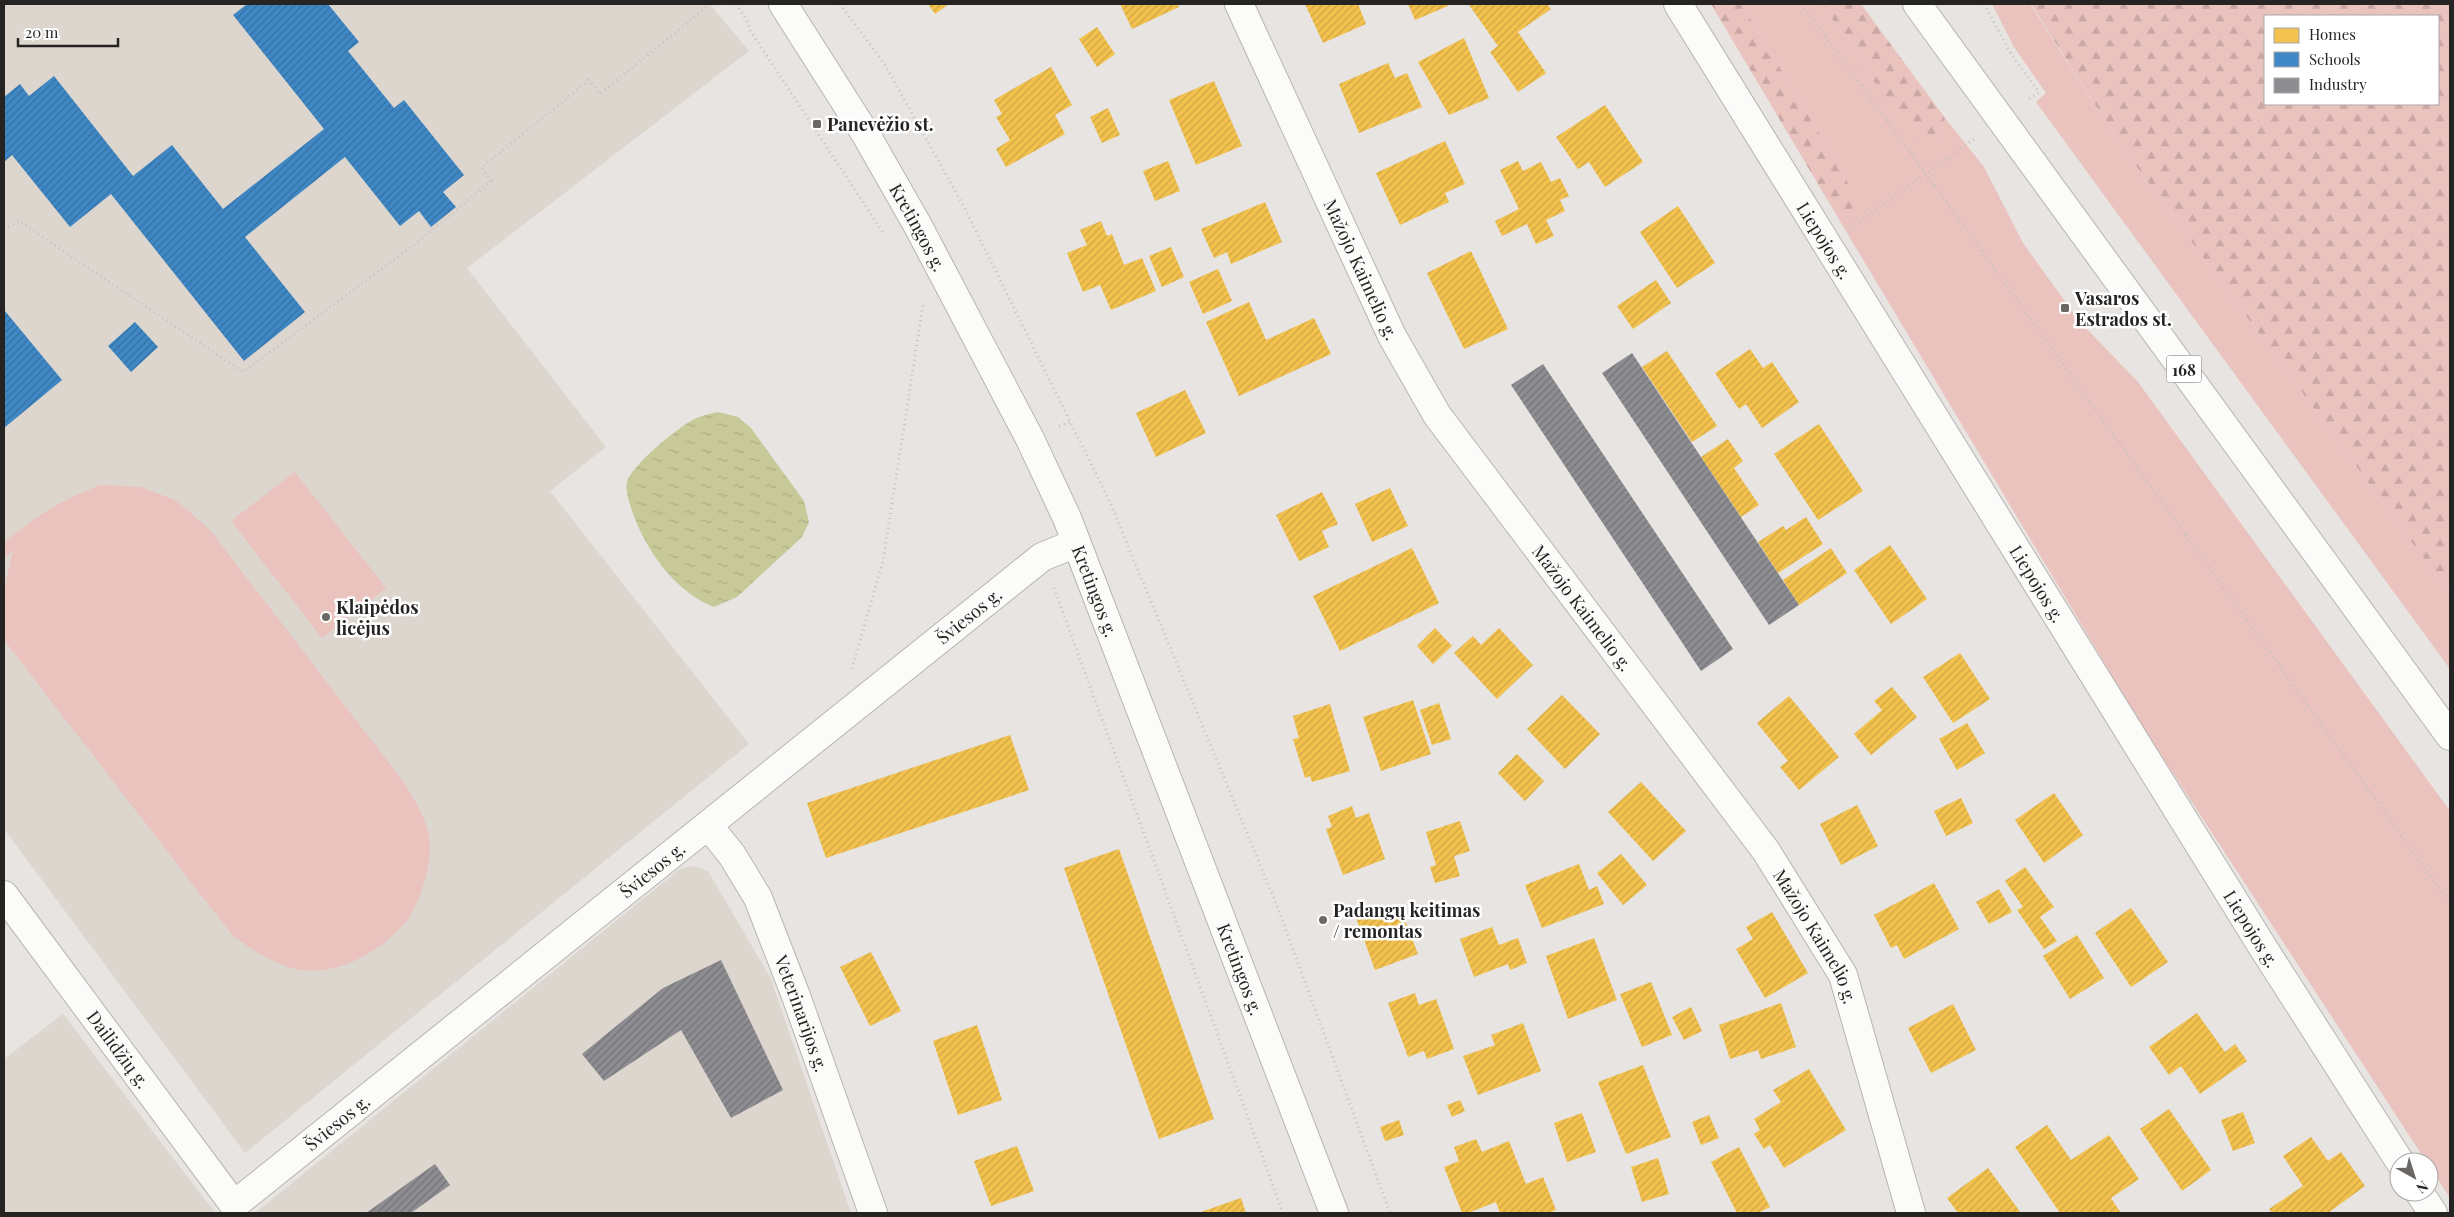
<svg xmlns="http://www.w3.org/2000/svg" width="2454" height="1217" viewBox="0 0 2454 1217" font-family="'Playfair Display',serif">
<defs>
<pattern id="forest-firs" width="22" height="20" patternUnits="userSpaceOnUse" patternTransform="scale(1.25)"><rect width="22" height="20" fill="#eac2be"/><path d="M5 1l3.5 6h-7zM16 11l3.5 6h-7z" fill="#c9a7a3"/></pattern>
<pattern id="water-ripples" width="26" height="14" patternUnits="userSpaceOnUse" patternTransform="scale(1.25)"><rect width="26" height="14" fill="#c8c999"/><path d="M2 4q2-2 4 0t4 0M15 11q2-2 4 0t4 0" fill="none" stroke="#acac84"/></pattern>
<pattern id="homes-hatch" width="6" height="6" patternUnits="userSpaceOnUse" patternTransform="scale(1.25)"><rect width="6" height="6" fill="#f2c14e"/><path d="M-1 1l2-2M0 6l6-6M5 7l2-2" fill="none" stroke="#cfa644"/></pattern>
<pattern id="schools-hatch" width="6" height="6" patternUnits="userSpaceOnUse" patternTransform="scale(1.25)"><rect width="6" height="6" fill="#3f88c5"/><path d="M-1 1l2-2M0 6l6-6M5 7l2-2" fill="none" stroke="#356fa0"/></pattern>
<pattern id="industry-hatch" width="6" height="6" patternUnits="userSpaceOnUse" patternTransform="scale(1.25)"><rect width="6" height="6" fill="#8d8d92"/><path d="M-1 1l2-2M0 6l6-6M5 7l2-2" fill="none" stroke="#737377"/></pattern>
</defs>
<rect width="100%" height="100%" fill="#e7e4e1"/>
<!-- built -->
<g fill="#ddd6ce">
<polygon points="4,4 710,4 749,51 467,268 606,447 550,491 749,744 245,1153 4,829"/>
<polygon points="694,866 708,871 771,979 851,1213 255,1213 680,869"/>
<polygon points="63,1014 215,1213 4,1213 4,1059"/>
</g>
<!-- green -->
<g fill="#eac2be">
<polygon points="1741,4 1822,4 1873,80 1938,138 1945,118 1984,167 2023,243 2079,321 2138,382 2450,811 2450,1198 2141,724 1834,211 1848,215 1842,171"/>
<polygon points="1992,4 2030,4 2120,144 2450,594 2450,669 2036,102 2046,93 2014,47"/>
<polygon points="295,472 386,588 322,638 231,521"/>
<path d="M100,485l41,2 36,14 33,29 195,254c11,19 25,40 25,63 0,20 -10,56 -22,72 -24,30 -66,56 -106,51 -27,-4 -49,-20 -70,-35l-228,-295v-49l9,-40 -9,7v-15c33,-28 56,-42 96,-58z"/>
</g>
<!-- forest -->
<g fill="url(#forest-firs)" fill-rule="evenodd">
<polygon points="1711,4 1741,4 1749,17 1842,171 1857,202 1848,215 1834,211"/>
<polygon points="1822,4 1861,4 1945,118 1938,139 1919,141 1873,80"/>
<path d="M2031,4h419v590l-330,-450zM2265,16h173v88h-173z"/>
</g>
<!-- water -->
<path fill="url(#water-ripples)" d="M718,412l20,5 13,11 53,73 5,21 -7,15 -65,60 -23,10c-41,-16 -70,-60 -83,-99 -2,-7 -6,-19 -4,-26 5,-17 50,-54 66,-62 7,-4 17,-6 25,-8z"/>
<!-- homes -->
<g fill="url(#homes-hatch)">
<polygon points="928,4 949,4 935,14"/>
<polygon points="1120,4 1178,4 1179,7 1132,29"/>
<polygon points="1305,4 1358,4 1366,24 1323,43"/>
<polygon points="1408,4 1447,4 1448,6 1415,20"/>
<polygon points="1471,4 1547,4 1551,9 1518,32 1546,73 1518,92 1490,52 1498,46 1469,5"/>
<polygon points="1097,27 1115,54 1097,67 1079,39"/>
<polygon points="1464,38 1489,98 1449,115 1418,62"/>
<polygon points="1388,63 1395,78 1407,73 1422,107 1359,133 1339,84"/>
<polygon points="1051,67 1072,105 1055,115 1065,134 1006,167 996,149 1010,140 996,117 1002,114 994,100"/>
<polygon points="1214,81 1242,146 1196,165 1169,100"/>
<polygon points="1605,105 1643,162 1605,187 1589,162 1578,169 1556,137"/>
<polygon points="1108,108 1120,135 1102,143 1090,117"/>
<polygon points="1445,141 1465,184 1445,193 1449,202 1400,225 1376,173"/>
<polygon points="1168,161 1180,191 1155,201 1143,171"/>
<polygon points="1518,161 1523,171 1541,162 1551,182 1560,178 1569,196 1560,200 1565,211 1546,220 1554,236 1536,244 1527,224 1502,236 1495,221 1519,209 1500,170"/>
<polygon points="1265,202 1282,242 1231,264 1227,252 1214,258 1201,229"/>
<polygon points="1678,206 1715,263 1677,288 1640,232"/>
<polygon points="1101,221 1107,236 1112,234 1124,265 1142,258 1156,291 1111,310 1100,285 1083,292 1067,253 1087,245 1080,230"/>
<polygon points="1171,247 1184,277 1162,287 1149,256"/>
<polygon points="1471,251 1508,329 1464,349 1427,273"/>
<polygon points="1218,269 1232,301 1203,314 1189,282"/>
<polygon points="1656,280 1671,303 1633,329 1617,306"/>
<polygon points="1249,302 1266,340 1314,318 1331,354 1239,396 1206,322"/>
<polygon points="1750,349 1763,368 1772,362 1799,402 1762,428 1746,404 1739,409 1715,373"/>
<polygon points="1667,351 1717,426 1692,442 1642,367"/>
<polygon points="1185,390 1206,433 1156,457 1136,413"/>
<polygon points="1819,424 1863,491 1818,520 1774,454"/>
<polygon points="1728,439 1743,461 1734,468 1759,505 1741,517 1701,457"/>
<polygon points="1390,488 1408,526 1372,542 1355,504"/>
<polygon points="1322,492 1338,524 1322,531 1329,547 1299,561 1276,515"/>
<polygon points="1806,517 1823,544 1778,573 1758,542 1783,526 1786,530"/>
<polygon points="1890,545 1927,599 1891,624 1854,570"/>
<polygon points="1412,548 1439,603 1340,651 1313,596"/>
<polygon points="1831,548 1847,573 1799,605 1783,580"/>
<polygon points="1435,628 1452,646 1433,664 1417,646"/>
<polygon points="1499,628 1533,665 1497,699 1454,653 1473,636 1481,645"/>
<polygon points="1960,653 1990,699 1953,723 1923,677"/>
<polygon points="1892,687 1917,717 1871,755 1854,734 1882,710 1874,701"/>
<polygon points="1562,695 1600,734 1565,769 1527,729"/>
<polygon points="1789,696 1839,757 1799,790 1780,767 1788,761 1757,723"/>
<polygon points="1413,700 1431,754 1381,771 1363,717"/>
<polygon points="1439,703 1451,739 1432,745 1420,710"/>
<polygon points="1330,704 1350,771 1312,782 1310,776 1305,778 1293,739 1299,738 1293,716"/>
<polygon points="1967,723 1985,753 1957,770 1939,739"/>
<polygon points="1010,735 1029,790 826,858 807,803"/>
<polygon points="1517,754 1544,781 1525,801 1498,773"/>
<polygon points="1641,782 1686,831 1653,861 1608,812"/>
<polygon points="2054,793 2083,835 2044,863 2015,820"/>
<polygon points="1961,798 1973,823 1946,836 1934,811"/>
<polygon points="1857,805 1878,846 1841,865 1820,824"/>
<polygon points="1352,806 1356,818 1369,813 1385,859 1343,875 1326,829 1332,827 1328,816"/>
<polygon points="1460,821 1470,851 1454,856 1460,876 1435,883 1430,867 1436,865 1426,832"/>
<polygon points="1119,849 1214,1119 1159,1139 1064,868"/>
<polygon points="1621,854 1647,885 1623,905 1597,873"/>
<polygon points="1579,864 1589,890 1597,886 1604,904 1542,928 1525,885"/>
<polygon points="2025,867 2054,907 2040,917 2057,941 2044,949 2017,910 2023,907 2005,881"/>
<polygon points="1934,883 1959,929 1904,959 1897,945 1891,948 1874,915"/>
<polygon points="1999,889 2012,912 1989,924 1976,902"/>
<polygon points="2131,908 2168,962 2131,987 2095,933"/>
<polygon points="1379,909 1381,917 1401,910 1418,954 1375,970 1356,918"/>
<polygon points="1772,912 1808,973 1765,998 1736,949 1753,939 1746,927"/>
<polygon points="1492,927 1499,945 1518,938 1527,963 1510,970 1508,964 1474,977 1460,939"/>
<polygon points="2077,935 2104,978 2070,999 2043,956"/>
<polygon points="1594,938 1617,1000 1568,1019 1546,956"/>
<polygon points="871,952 901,1011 870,1026 840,967"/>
<polygon points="1651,982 1672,1035 1642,1047 1620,994"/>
<polygon points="1415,993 1419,1005 1436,999 1454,1049 1427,1059 1424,1051 1408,1057 1388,1003"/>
<polygon points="1781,1003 1796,1047 1761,1059 1758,1050 1730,1059 1719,1025"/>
<polygon points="1953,1004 1976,1050 1931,1073 1908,1028"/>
<polygon points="1691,1007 1702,1031 1684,1040 1672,1017"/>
<polygon points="2197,1013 2225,1052 2235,1044 2247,1061 2200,1094 2181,1066 2169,1075 2149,1047"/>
<polygon points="1523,1023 1541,1071 1478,1095 1463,1056 1495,1045 1491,1035"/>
<polygon points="977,1025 1002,1100 958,1115 933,1041"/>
<polygon points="1643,1065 1671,1137 1626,1154 1598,1082"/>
<polygon points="1809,1069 1846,1130 1784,1168 1770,1145 1764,1149 1754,1134 1760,1130 1754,1119 1781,1102 1773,1090"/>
<polygon points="1460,1100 1465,1111 1452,1117 1447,1105"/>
<polygon points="2169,1109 2211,1170 2182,1191 2140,1129"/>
<polygon points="2243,1112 2255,1143 2233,1151 2221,1120"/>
<polygon points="1582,1113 1596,1152 1567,1162 1554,1123"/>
<polygon points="1709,1115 1719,1138 1701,1145 1692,1122"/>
<polygon points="1399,1120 1404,1135 1385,1141 1380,1127"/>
<polygon points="2047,1125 2071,1160 2109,1135 2139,1179 2111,1198 2121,1213 2060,1213 2015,1147"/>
<polygon points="2311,1137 2328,1161 2341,1152 2365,1186 2328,1213 2272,1213 2269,1209 2303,1186 2283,1156"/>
<polygon points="1476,1139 1482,1152 1509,1141 1526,1184 1543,1177 1556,1210 1549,1213 1500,1213 1496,1202 1468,1213 1462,1213 1444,1167 1459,1161 1454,1147"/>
<polygon points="1017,1146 1034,1191 991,1206 974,1161"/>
<polygon points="1739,1147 1770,1207 1758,1213 1737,1213 1711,1162"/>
<polygon points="1658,1158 1669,1194 1642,1202 1631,1167"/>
<polygon points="1988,1168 2021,1213 1958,1213 1947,1198"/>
<polygon points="1241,1198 1246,1213 1198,1213"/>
</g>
<!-- schools -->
<g fill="url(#schools-hatch)">
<polygon points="247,4 328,4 359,42 348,51 394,108 404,100 464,175 443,192 456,207 431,227 419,211 400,226 345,157 245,237 305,312 244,361 111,194 70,227 12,155 4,162 4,97 20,84 29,96 54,76 133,176 172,145 223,209 324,129 233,15"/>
<polygon points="5,311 62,380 4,428 4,313"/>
<polygon points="135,322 158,347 131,372 108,346"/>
</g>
<!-- industry -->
<g fill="url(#industry-hatch)">
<polygon points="1632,353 1799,605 1769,625 1602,373"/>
<polygon points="1543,364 1733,649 1701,671 1511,385"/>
<polygon points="721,960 783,1090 731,1118 681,1030 604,1081 582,1054 663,988"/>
<polygon points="435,1164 450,1185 411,1213 366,1213"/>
</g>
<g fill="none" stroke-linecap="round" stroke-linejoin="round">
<defs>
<g id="street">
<path id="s1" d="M783,4l82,129 53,93 112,213 37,79 267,695"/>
<path id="s2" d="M1239,4l153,332 45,79 329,436 77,124 68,238"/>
<path id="s3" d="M1678,4l584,942 138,216"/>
<path id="s4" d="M708,825l24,30 26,43 38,98 77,217"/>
<path id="s5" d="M4,895l230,310 808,-648 34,-14"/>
<polyline points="2419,1192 2433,1213"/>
</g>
<polyline id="primary" points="1917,4 2450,736"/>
</defs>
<!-- street casing -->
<use href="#street" stroke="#b7b5b2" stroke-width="30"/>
<!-- primary casing -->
<use href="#primary" stroke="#b7b5b2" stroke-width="30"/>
<!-- path -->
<g stroke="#c4c3c2" stroke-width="3" stroke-dasharray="1 4" stroke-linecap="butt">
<polyline points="736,4 747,21 751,32 884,234"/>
<polyline points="840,4 885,65 964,207 1109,500 1276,903 1390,1213"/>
<polyline points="1801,4 1927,175 2450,903"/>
<polyline points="1984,4 2014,59 2039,92 2026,101"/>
<polyline points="1851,227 1977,137"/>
<polyline points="4,229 19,221 243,372 418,242 491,181 481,168 589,80 600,94 710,4"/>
<polyline points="1059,426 1070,422"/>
<polyline points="1054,588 1283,1213"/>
<polyline points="852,669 883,561 923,305"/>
</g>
<!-- street -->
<use href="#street" stroke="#fbfbfa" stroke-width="28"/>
<!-- primary -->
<use href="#primary" stroke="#fbfbfa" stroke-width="28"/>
</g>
<!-- markers -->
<g fill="#6a6765" stroke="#fff" stroke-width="2">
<rect x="812" y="119" width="10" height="10" rx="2.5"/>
<rect x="2060" y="303" width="10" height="10" rx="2.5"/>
<circle cx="326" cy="617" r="5"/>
<circle cx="1323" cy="920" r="5"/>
</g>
<g text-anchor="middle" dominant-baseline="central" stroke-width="5" stroke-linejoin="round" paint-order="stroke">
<!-- shield labels -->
<rect fill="#fff" stroke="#676664" stroke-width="1" x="2166.5" y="355.5" width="35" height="27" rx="4"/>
<g font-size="16" font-weight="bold" fill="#262422">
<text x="2184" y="369">168</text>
</g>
<!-- poi labels -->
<g font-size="18" font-weight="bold" fill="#262422" stroke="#fff" text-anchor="start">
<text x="827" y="124">Panevėžio st.</text>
<text x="2075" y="298">Vasaros<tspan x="2075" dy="21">Estrados st.</tspan></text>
<text x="336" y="607">Klaipėdos<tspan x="336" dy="21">licėjus</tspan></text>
<text x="1333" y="910">Padangų keitimas<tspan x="1333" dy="21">/ remontas</tspan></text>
</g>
<!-- street labels -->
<g font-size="18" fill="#262422" stroke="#fff">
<text stroke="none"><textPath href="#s1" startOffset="261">Kretingos g.</textPath></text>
<text stroke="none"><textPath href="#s3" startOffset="278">Liepojos g.</textPath></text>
<text stroke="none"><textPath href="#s2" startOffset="292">Mažojo Kaimelio g.</textPath></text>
<text stroke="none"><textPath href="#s3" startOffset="682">Liepojos g.</textPath></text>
<text stroke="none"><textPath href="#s1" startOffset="666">Kretingos g.</textPath></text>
<text stroke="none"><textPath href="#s2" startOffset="698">Mažojo Kaimelio g.</textPath></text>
<text stroke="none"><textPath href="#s5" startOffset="1328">Šviesos g.</textPath></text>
<text stroke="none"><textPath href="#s5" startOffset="922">Šviesos g.</textPath></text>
<text stroke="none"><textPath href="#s3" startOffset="1088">Liepojos g.</textPath></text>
<text stroke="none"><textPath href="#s2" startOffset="1102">Mažojo Kaimelio g.</textPath></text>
<text stroke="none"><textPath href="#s1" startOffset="1071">Kretingos g.</textPath></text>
<text stroke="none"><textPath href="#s4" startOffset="212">Veterinarijos g.</textPath></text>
<text stroke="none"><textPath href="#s5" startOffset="192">Dailidžių g.</textPath></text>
<text stroke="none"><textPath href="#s5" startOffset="518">Šviesos g.</textPath></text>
</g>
</g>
<!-- border -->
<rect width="2454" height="1217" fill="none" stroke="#262422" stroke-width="10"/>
<!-- legend -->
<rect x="2264" y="15" width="175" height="90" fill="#ffffff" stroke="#a8a7a7"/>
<rect x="2274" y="28" width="25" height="15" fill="#f2c14e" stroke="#a8a7a7"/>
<text x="2309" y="40" font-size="15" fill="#262422">Homes</text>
<rect x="2274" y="52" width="25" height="15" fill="#3f88c5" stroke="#a8a7a7"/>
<text x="2309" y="65" font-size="15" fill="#262422">Schools</text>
<rect x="2274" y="78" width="25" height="15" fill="#8d8d92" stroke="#a8a7a7"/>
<text x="2309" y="90" font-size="15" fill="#262422">Industry</text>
<!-- north arrow -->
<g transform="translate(2414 1177) rotate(141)"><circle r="24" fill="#ffffff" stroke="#a8a7a7"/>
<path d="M0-4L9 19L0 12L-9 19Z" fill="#6a6765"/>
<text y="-8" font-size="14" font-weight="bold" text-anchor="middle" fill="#262422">N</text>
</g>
<!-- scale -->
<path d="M18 38v8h100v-8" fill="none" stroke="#262422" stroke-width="2.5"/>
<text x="25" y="38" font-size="15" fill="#262422" stroke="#ffffff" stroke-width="4" paint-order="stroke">20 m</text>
</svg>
